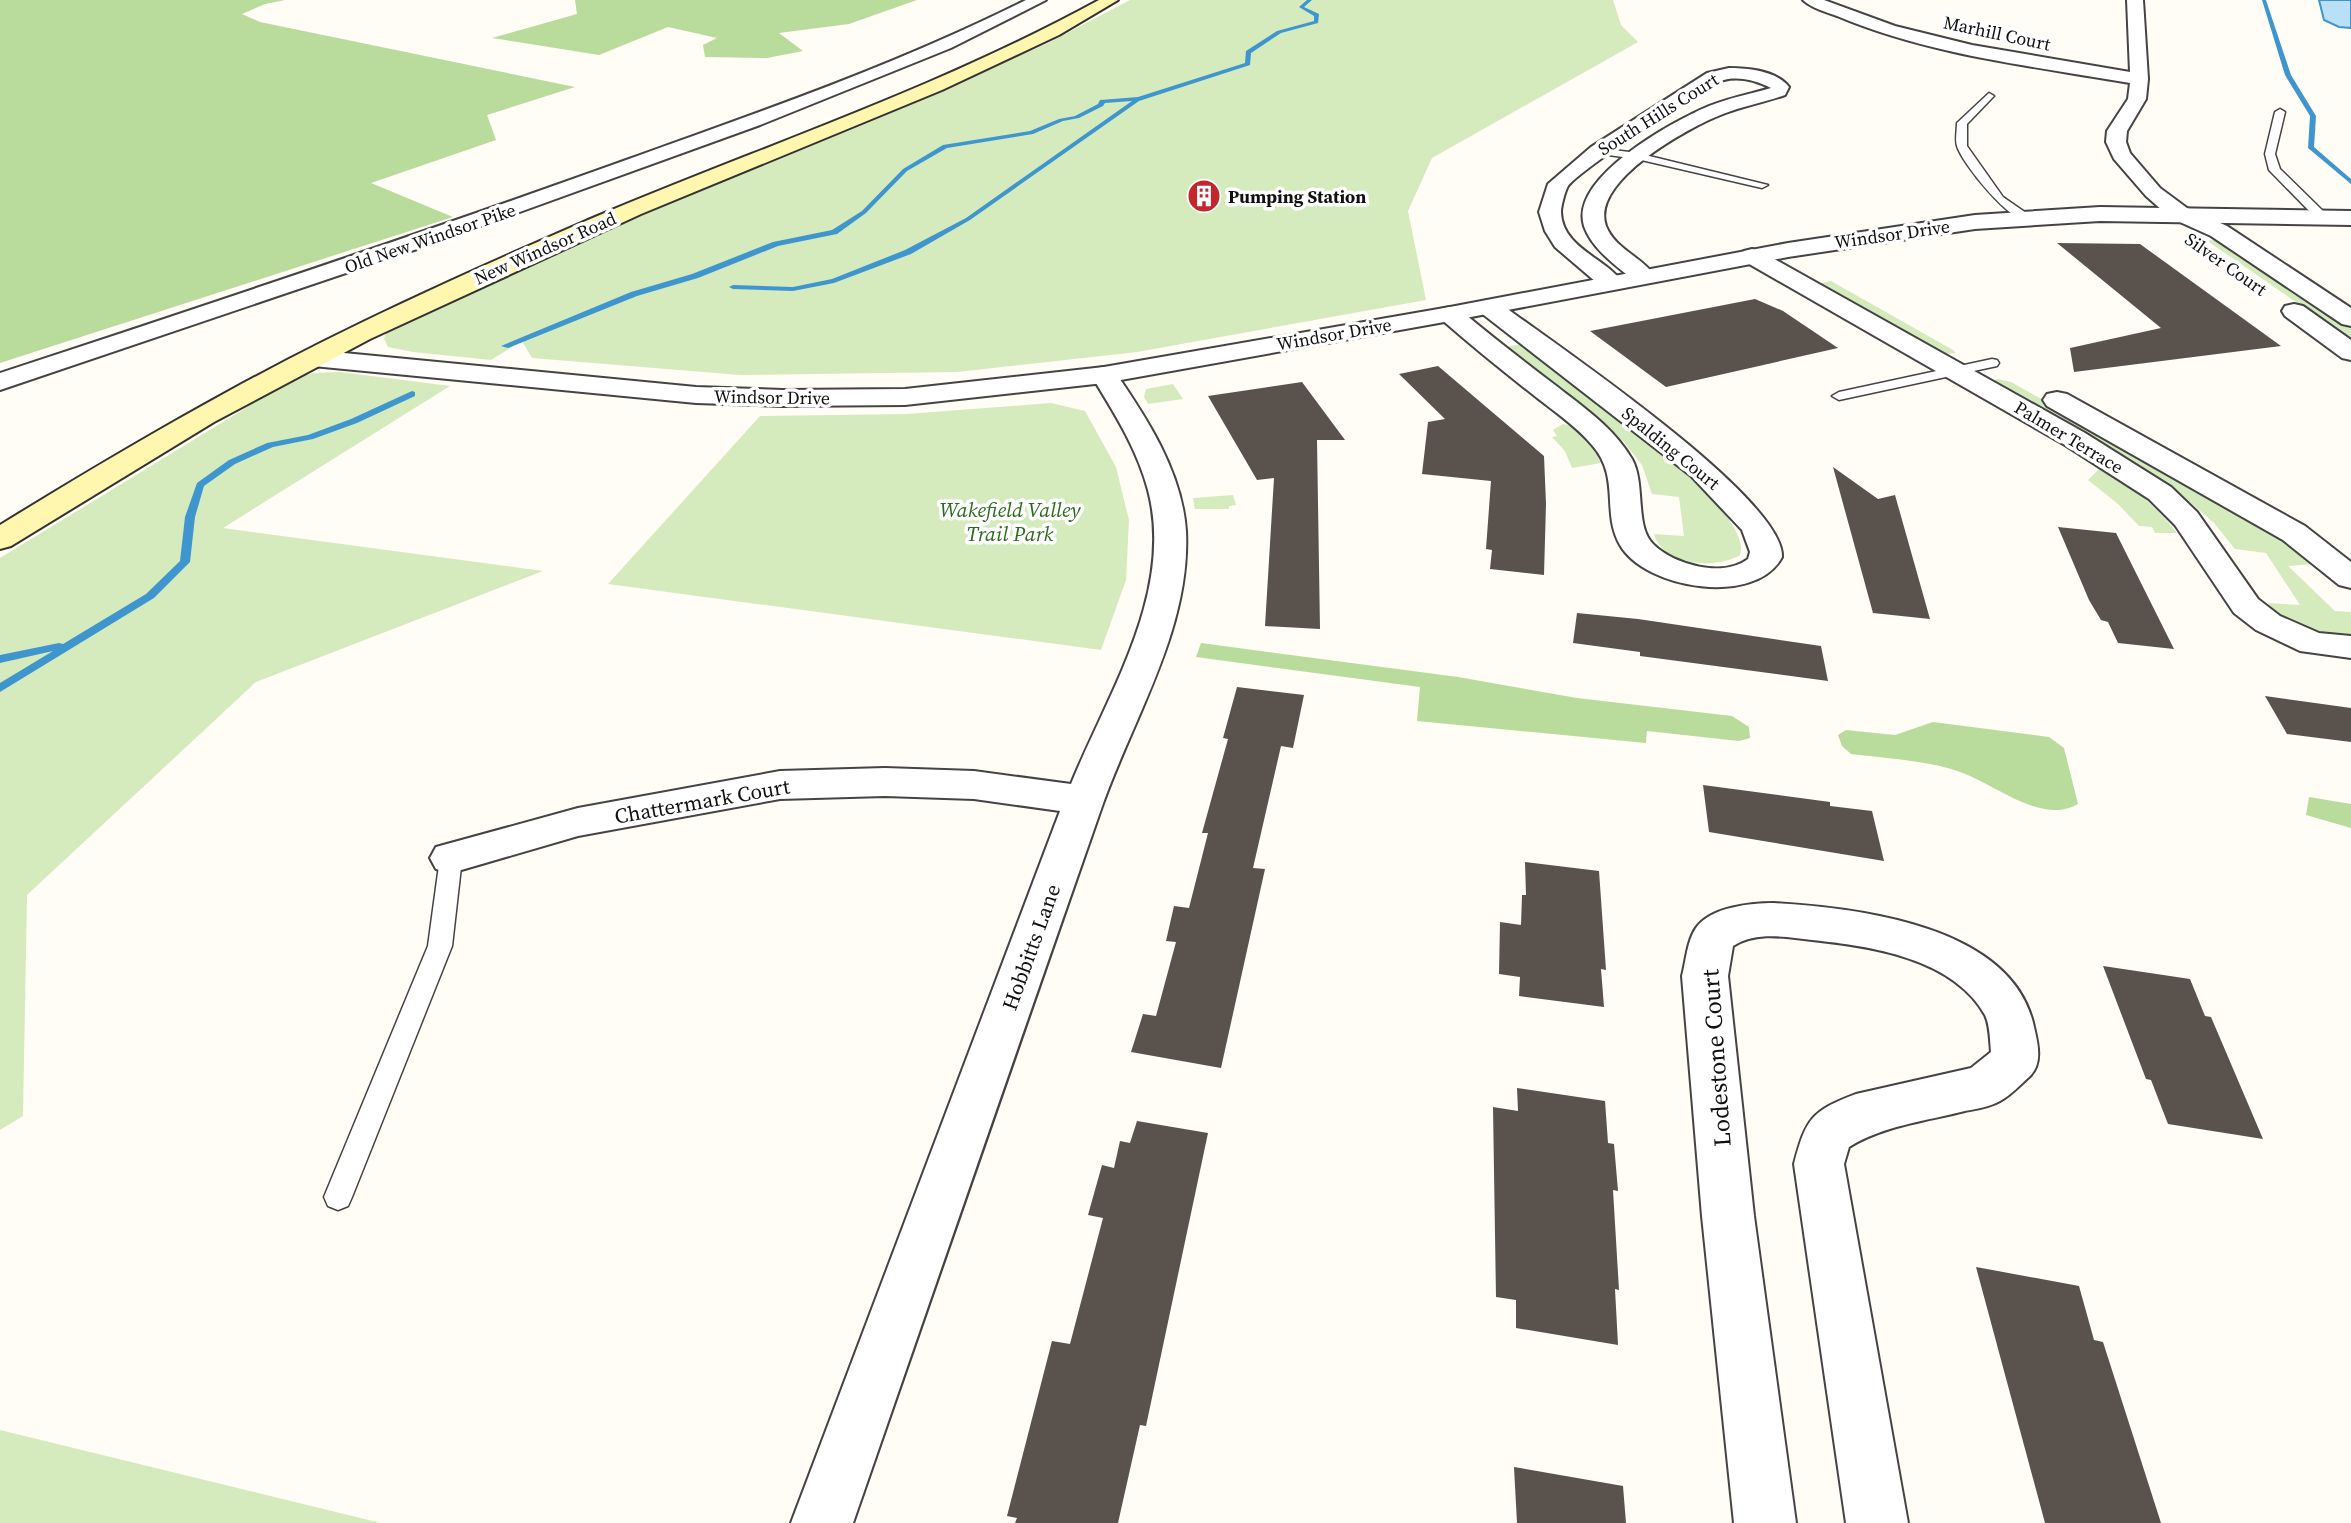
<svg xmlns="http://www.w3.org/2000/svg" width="2351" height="1523" viewBox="0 0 2351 1523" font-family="'Source Serif 4',serif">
<rect width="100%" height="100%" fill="#fffdf5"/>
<!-- green -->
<g fill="#d5ebbd">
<polygon points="1130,0 1613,0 1621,25 1638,42 1432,158 1408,211 1426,300 1137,352 957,372 740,375 532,358 522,341 491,360 413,352 388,347 384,339 386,333 403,324 600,231 907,105 1046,44"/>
<polygon points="2206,240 2223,241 2335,315 2351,326 2351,340"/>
<polygon points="1831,281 1953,350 1956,353 1943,355 1816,284"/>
<path d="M1522,344c38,29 236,165 218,211 -24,15 -78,10 -86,-21l30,2 -5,-39 -27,-3 -10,-29 -19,-24 -117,-94z"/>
<polygon points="340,372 450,386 223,528 543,571 256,682 27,895 23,1116 0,1130 0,558 290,381 313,373"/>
<path d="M1998,379l13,3c102,57 210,110 303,182l-26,2 47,45 16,1v25c-28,-3 -67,-7 -83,-34l32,2 -34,-52 -31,-4 -21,-26 -37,-32 -186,-110z"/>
<polygon points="1173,384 1183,399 1148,404 1144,397 1146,389"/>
<polygon points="1051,403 1085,411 1116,467 1129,520 1126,580 1101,650 608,584 760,416 907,414"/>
<path d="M1563,424c16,1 31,25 38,39l-29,5 -7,-17 -13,-14 5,-1 -4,-6z"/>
<path d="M2099,469c22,2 64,46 78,64h-22l-3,-6 -13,-1 -21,-22 -30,-24z"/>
<polygon points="1233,495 1236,505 1229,506 1229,509 1195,509 1193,498"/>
<polygon points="0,1430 381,1523 0,1523"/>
</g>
<!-- forest -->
<g fill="#b9dc9c">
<polygon points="0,0 285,0 265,4 242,14 260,22 575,87 487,115 496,140 371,183 453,217 0,363"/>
<polygon points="575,0 917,0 849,24 779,33 803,51 767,58 705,57 703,45 717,38 668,27 599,55 492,38 577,14"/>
<polygon points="1201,643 1458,677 1577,698 1732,716 1749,727 1750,738 1739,741 1647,731 1646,743 1417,721 1420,687 1196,657"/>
<path d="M1933,722l116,15 15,11 14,56c-35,21 -83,-19 -115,-31 -31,-12 -79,-15 -112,-19l-9,-8 -4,-11 8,-5 49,5z"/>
<polygon points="2309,797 2351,804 2351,828 2306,815"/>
</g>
<!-- water -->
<polygon fill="#b9e0f7" stroke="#3f96cf" stroke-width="2" points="2319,0 2351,0 2351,28 2339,27 2324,20"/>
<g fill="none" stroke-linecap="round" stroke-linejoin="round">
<!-- stream -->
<g fill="#3f96cf" fill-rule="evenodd">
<polygon points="1307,0 1312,0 1304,7 1319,14 1318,23 1281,33 1251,53 1250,65 1139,101 970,220 911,254 834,283 793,291 733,289 729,287 733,285 793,287 832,279 905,250 966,218 1132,101 1105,103 1103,106 1079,118 1063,121 1033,134 947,148 907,171 866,213 837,234 778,246 698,278 637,296 508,348 501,346 631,292 692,274 773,242 832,230 862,211 903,169 943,145 1030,131 1059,119 1075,116 1098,104 1100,100 1138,97 1245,63 1246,51 1277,31 1314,21 1314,16 1299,7"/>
<polygon points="2262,0 2266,0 2291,75 2316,116 2314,147 2351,179 2351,184 2308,148 2310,116 2285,75"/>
<polygon points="412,391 415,392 415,396 357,423 313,439 273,447 235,464 204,486 195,517 190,562 154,598 0,692 0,683 53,651 0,663 0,655 59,643 63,644 146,594 180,561 185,517 197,483 229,460 267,443 308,435 351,419"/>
</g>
</g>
<!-- building -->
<g fill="#5a524d">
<polygon points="2057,243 2140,244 2281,346 2074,372 2070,348 2161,328"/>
<polygon points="1755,299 1783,311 1838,348 1666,387 1590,331"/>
<polygon points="1438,366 1544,456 1546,504 1544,575 1490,569 1492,550 1486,549 1491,481 1422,474 1428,422 1445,419 1399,374"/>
<polygon points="1302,382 1345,440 1317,440 1320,629 1265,626 1274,478 1257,480 1208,396"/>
<polygon points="1833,467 1878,499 1895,495 1930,619 1873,613"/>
<polygon points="2058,527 2116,533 2174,649 2118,643 2108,622 2101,620 2089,600"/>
<polygon points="1577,613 1638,619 1821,646 1828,681 1640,656 1640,652 1573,643"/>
<polygon points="1237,687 1304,695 1293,748 1281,746 1253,868 1265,869 1221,1068 1131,1052 1143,1014 1156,1016 1176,942 1166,941 1174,906 1189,908 1208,833 1202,833 1228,739 1223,738"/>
<polygon points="2265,696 2351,708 2351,742 2287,734"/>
<polygon points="1703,785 1830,802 1830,806 1872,811 1884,861 1709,832"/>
<polygon points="1525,862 1599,871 1606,970 1601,969 1604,1007 1519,996 1520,977 1499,974 1500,922 1521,925 1522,895 1526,895"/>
<polygon points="2103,966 2190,979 2205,1016 2211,1017 2263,1139 2168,1124 2151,1080 2146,1079"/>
<polygon points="1517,1088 1605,1101 1608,1143 1614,1144 1618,1191 1613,1190 1619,1290 1615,1289 1618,1345 1516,1328 1516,1300 1496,1297 1493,1107 1518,1111"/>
<polygon points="1137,1121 1208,1133 1146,1426 1140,1425 1118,1523 1015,1523 1017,1518 1007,1516 1052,1341 1070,1344 1103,1218 1088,1215 1102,1165 1114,1168 1120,1141 1130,1143"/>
<polygon points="1976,1267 2079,1286 2094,1340 2103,1342 2161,1523 2045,1523"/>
<polygon points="1514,1467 1623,1486 1626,1523 1517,1523"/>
</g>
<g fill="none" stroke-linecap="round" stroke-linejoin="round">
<defs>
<g id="service">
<path d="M1989,93l5,3 -2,2 -25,26v22l36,51 26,18v6c-19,2 -67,-58 -72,-75 -2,-6 0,-16 0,-23z"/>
<polygon points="2280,109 2285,112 2275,154 2280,169 2325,213 2325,219 2317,219 2269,170 2265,154 2275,112"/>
<polygon points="1598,148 1637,153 1768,185 1762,188 1637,159 1594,153 1593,151"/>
<polygon points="1992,359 1997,360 1999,363 1997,366 1839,400 1832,396 1839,392"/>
<polygon points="451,850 459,852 462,858 452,946 352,1197 348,1206 338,1210 328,1206 324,1197 428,946 440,858 443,852"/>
</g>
<g id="minor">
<path d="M1803,0h21l71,26 77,19 158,27 -3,-72h16l5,79 -2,20 -19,32 -1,11 4,11 30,35 27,20 40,18 124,82v18l-9,-2 -131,-88 -40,-18 -25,-22 -32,-37 -8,-17 1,-11 21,-32 2,-16c-98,-17 -201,-28 -293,-67 -11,-4 -26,-8 -34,-16z"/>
<path d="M1729,68c19,0 48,3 60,19l-4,8c-20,7 -42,11 -62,19 -34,13 -133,67 -117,112 9,23 36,31 49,50l-4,5h-16c-19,-15 -43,-32 -51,-55 -15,-48 89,-105 125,-120 20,-8 41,-12 62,-18 -14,-7 -32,-12 -47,-8 -16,3 -146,92 -156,106 -3,5 -7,20 -7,26 1,36 45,46 62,71l-4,5h-16l-48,-41 -10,-16 -6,-19 9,-28 43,-37 116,-74z"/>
<polygon points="1752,249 1760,251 2085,433 2171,487 2197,512 2258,599 2280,616 2319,633 2351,636 2351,658 2300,651 2256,630 2234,613 2175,525 2149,499 2065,445 1744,261 1740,256 1744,251"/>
<path d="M1489,300l9,2c52,39 287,196 284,255 -26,50 -137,32 -162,-12 -19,-33 1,-67 -28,-100 -16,-19 -37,-33 -56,-48 -32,-25 -64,-51 -95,-78l-3,-5 3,-5 9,-2 9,2c31,26 63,51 96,76 28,22 58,42 77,74 14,25 2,68 22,86 21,20 69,33 94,14l2,-7 -8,-22 -51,-54 -211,-164 -3,-5 3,-5z"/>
<polygon points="2294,304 2303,306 2351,340 2351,360 2342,358 2285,316 2282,311 2285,306"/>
<path d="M1104,367l9,2c33,48 69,102 73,162 5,99 -55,190 -86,281 -83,237 -165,474 -247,711h-62l269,-712 -86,-12 -89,-3 -105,3 -202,37 -127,37 -15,-4 -6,-11 6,-11 142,-39 202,-37 105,-3 89,3 97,13c37,-91 104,-192 77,-294 -11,-42 -35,-79 -57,-115l4,-6z"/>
<polygon points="2057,392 2067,394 2305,526 2351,562 2351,588 2339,585 2283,540 2047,406 2043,400 2047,394"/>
<path d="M1774,903c83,5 239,22 260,124 4,17 9,37 -5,50 -9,8 -19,19 -29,24 -10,6 -24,8 -35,10 -39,10 -83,15 -116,36l-5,17 64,359h-62l-52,-359c12,-45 17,-53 62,-70l115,-26 20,-16c-1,-11 -1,-27 -6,-37 -32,-57 -115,-69 -173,-75 -27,-3 -55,-9 -79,6l-5,30 26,240 42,307h-62l-32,-307 -20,-240c4,-15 5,-35 14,-48 14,-21 55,-25 78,-25z"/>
</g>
<g id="tertiary">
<path d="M1026,0h20l-95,48 -191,77 -340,123 -420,142v-17c210,-69 421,-139 629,-214 134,-48 269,-95 397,-159z"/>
<polygon points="2100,207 2351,211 2351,225 2100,221 1975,229 1788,257 1450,321 1104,383 905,405 783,406 696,403 313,366 304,364 300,358 304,352 313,350 696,387 783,390 905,389 1104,367 1450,307 1788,243 1975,215"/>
</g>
<path id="secondary" d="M1099,0h19l-59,35 -117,55 -301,124 -271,125 -156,83 -203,124 -11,3v-24c75,-46 150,-91 227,-133 115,-63 234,-117 354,-169 173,-74 352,-132 518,-223z"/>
</defs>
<!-- service casing -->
<use href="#service" stroke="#444" stroke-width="3"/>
<!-- minor casing -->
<use href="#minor" stroke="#444" stroke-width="4"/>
<!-- tertiary casing -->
<use href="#tertiary" stroke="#444" stroke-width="4"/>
<!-- secondary casing -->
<use href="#secondary" stroke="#333" stroke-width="4"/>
<!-- service -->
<use href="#service" fill="#fff" fill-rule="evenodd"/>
<!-- minor -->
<use href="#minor" fill="#fff" fill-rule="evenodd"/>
<!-- tertiary -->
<use href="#tertiary" fill="#fff" fill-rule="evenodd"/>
<!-- secondary -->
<use href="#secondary" fill="#fff6b0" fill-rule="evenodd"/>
</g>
<!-- icons -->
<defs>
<symbol id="building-disc" viewBox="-11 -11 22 22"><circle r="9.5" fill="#c4262e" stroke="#fff"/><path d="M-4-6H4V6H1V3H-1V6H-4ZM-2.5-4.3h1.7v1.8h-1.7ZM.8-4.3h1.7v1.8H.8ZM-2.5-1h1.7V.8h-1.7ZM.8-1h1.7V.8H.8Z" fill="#fff"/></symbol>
</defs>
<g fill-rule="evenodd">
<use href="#building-disc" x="1185" y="177" width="38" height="38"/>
</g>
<g text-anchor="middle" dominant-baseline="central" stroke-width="7" stroke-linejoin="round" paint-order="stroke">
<!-- far-street labels -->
<g font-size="18" fill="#111" stroke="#fff">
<text transform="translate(1997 33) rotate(12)">Marhill Court</text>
<text transform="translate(1658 114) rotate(-32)">South Hills Court</text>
<text transform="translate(1892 234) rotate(-8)">Windsor Drive</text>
<text transform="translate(430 238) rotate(-19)">Old New Windsor Pike</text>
<text transform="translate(545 248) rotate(-24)">New Windsor Road</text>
<text transform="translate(2226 264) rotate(35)">Silver Court</text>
<text transform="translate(1334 334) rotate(-10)">Windsor Drive</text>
<text transform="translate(772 397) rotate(1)">Windsor Drive</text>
<text transform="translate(2069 437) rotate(31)">Palmer Terrace</text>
<text transform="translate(1671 448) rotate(39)">Spalding Court</text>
</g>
<!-- far-poi labels -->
<g font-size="18" font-weight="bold" fill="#111" stroke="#fff" text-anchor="start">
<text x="1228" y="196">Pumping Station</text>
</g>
<!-- park labels -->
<g font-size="21" font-style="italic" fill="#2f6b1f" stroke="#fff">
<text x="1010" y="509">Wakefield Valley<tspan x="1010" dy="24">Trail Park</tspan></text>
</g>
<!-- street labels -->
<g font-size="21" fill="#111" stroke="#fff">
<text transform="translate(702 801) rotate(-10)">Chattermark Court</text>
<text transform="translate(1031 947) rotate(-70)">Hobbitts Lane</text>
</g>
<!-- near-street labels -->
<g font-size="24" fill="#111" stroke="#fff">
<text transform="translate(1716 1058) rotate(-94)">Lodestone Court</text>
</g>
</g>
</svg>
